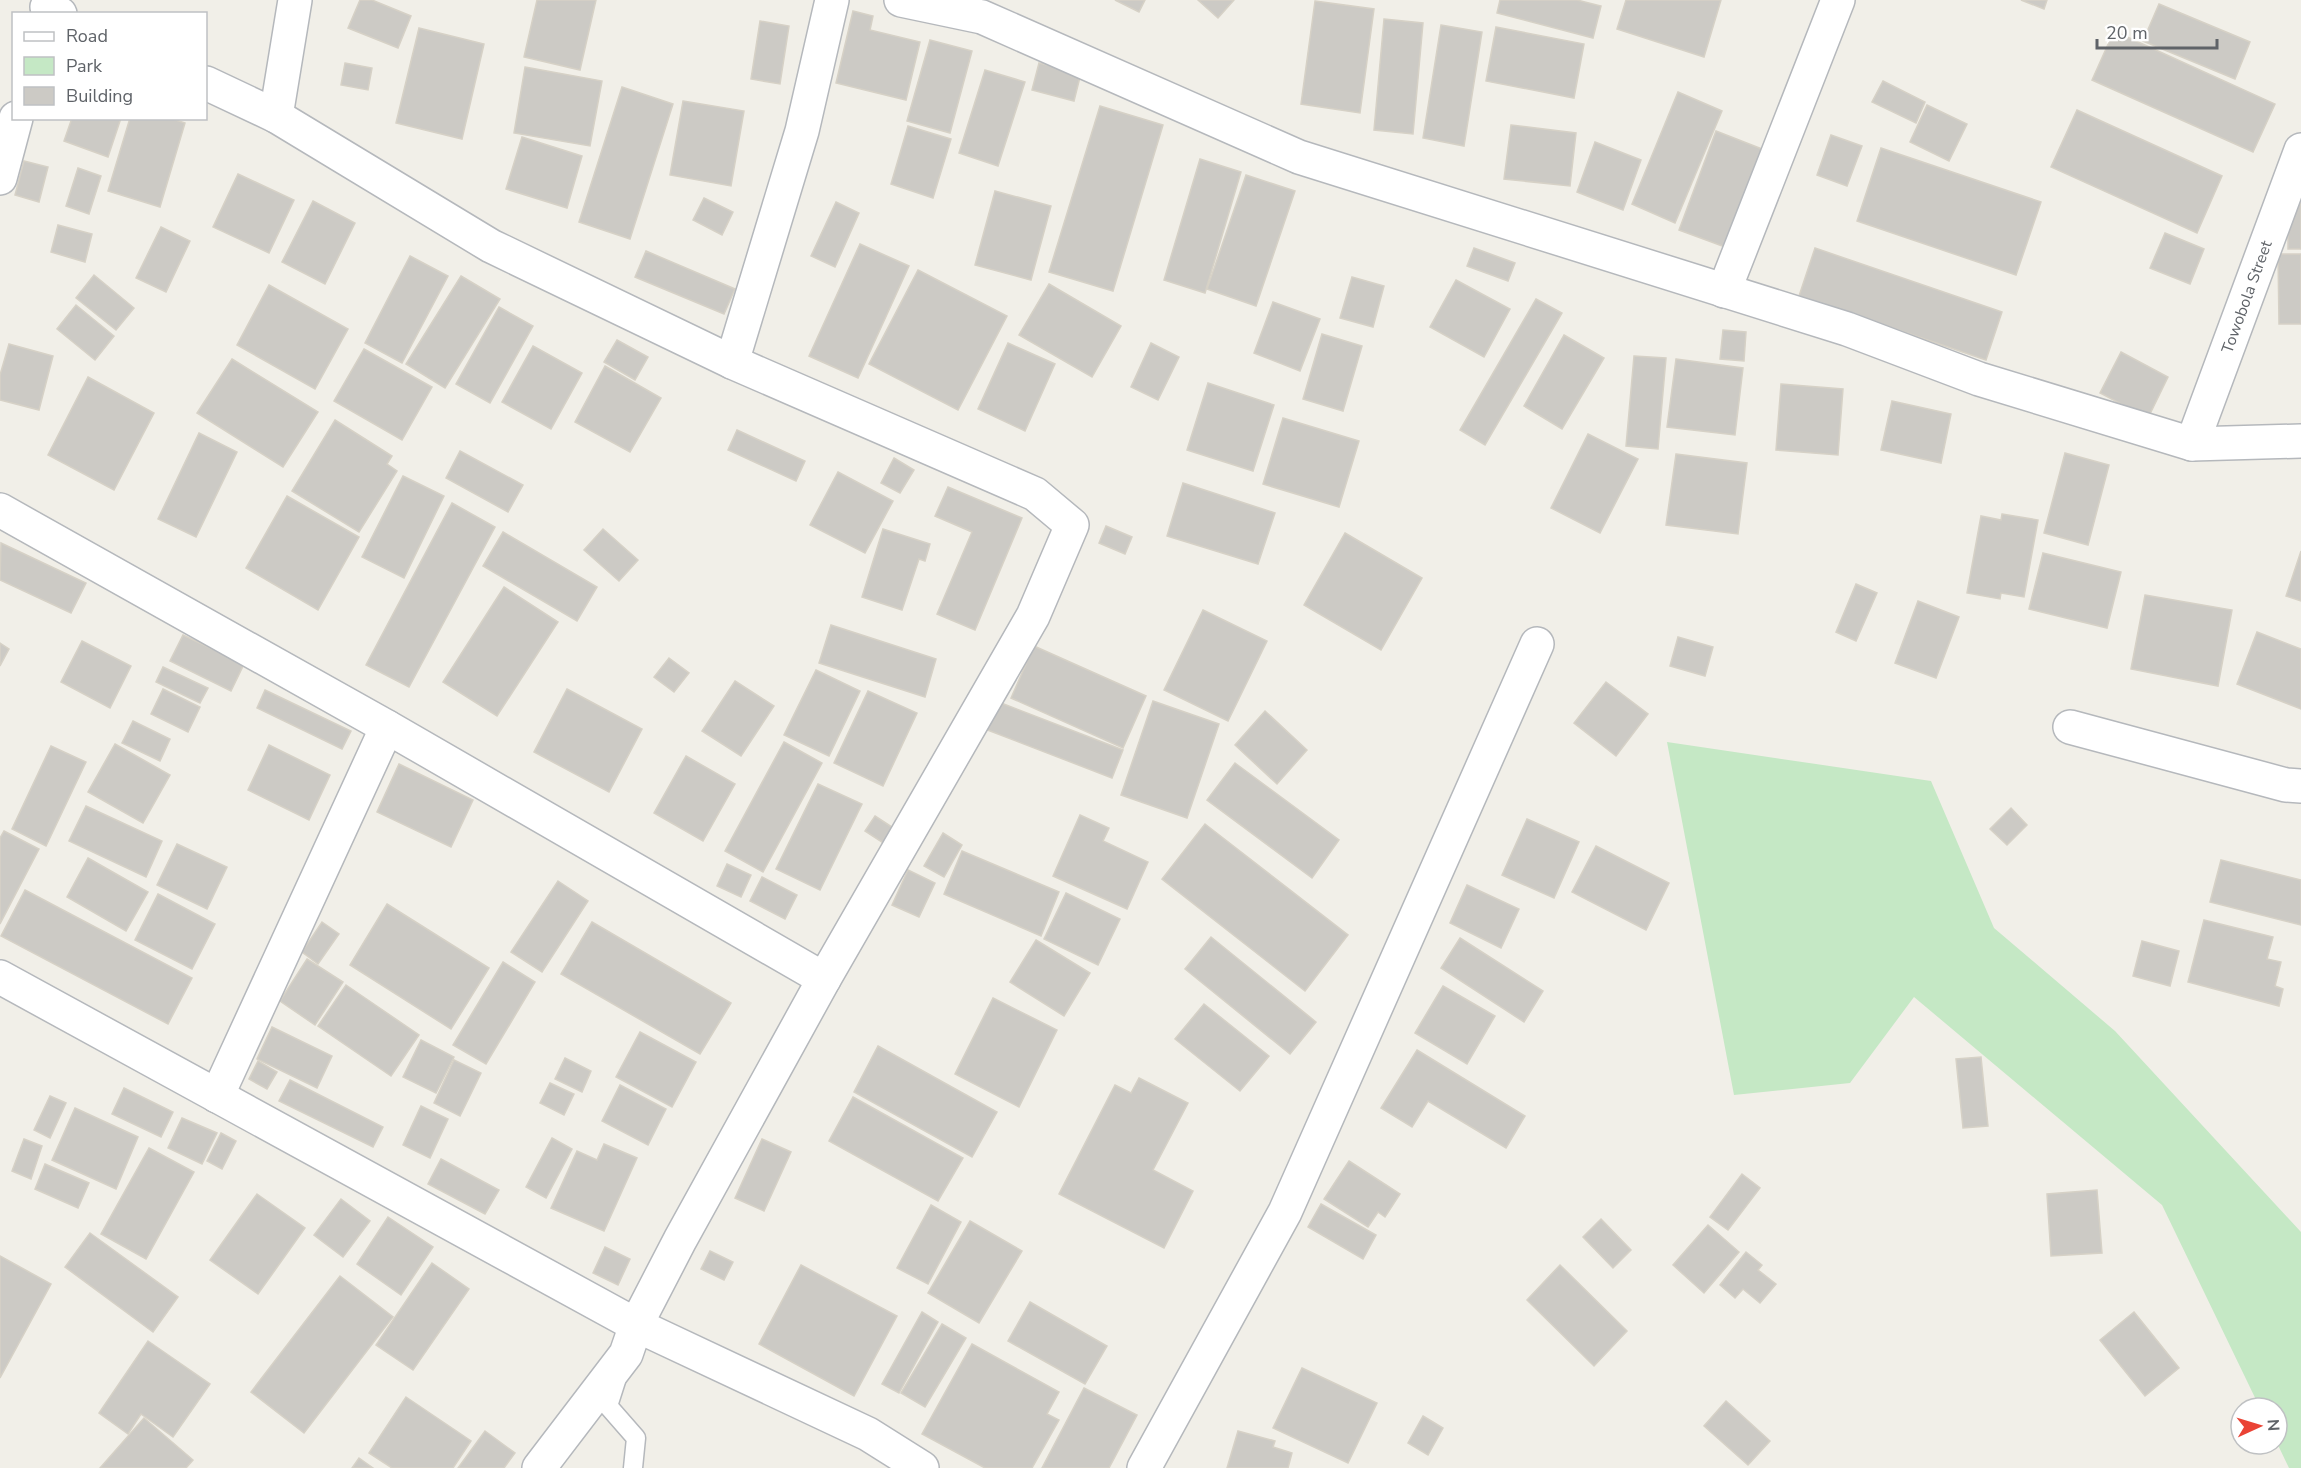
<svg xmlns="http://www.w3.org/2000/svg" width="2301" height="1468" viewBox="0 0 2301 1468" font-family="'Nunito Sans',sans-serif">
<rect width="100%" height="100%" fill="#f1efe8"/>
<!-- green -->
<polygon fill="#c5e8c5" points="1667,742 1931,781 1994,928 2115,1031 2301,1232 2301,1468 2289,1468 2277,1443 2277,1408 2260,1408 2162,1205 1914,997 1850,1083 1734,1095"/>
<!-- building -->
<g fill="#cccac5" stroke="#d6d1c6" stroke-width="1.5">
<polygon points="360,0 372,0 411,16 398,48 348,28"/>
<polygon points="537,0 596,0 580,70 524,57"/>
<polygon points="1115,0 1145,0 1139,12"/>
<polygon points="1198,0 1234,0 1218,18"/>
<polygon points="1500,0 1577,0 1601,6 1593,38 1497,13"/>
<polygon points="1626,0 1721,0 1704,57 1617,29"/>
<polygon points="2021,0 2047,0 2044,9"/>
<polygon points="1315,1 1374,9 1360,113 1301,104"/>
<polygon points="2159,4 2250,42 2235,79 2143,41"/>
<polygon points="853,11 873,16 870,30 920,42 906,100 836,83"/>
<polygon points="1384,19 1423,23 1413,134 1374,130"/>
<polygon points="760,21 789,26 780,84 751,79"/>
<polygon points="1441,25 1482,32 1464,146 1423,138"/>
<polygon points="1496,27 1584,44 1574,98 1486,81"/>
<polygon points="419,28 484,44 462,139 396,123"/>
<polygon points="2114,31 2275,104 2253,152 2092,80"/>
<polygon points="930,40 972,51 950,133 907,121"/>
<polygon points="345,63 372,68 368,90 341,85"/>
<polygon points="1039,63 1081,73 1074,101 1032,90"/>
<polygon points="525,67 602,81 590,146 514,133"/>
<polygon points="985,70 1025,82 998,166 959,153"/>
<polygon points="1883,81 1925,102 1916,123 1872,102"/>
<polygon points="622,87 673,104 630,239 579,222"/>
<polygon points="1678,92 1722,111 1675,223 1632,204"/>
<polygon points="683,101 744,111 731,186 670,175"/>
<polygon points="1927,105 1967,124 1949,161 1910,142"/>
<polygon points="1100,106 1163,125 1113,291 1049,272"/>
<polygon points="2077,110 2222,176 2197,233 2051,167"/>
<polygon points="72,118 121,118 108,157 64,141"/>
<polygon points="130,118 170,118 185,123 160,207 108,191"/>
<polygon points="1511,125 1576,133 1570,186 1504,179"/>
<polygon points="908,126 951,139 933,198 891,184"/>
<polygon points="1716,131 1762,149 1725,247 1679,230"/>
<polygon points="1831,135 1862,146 1847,186 1817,175"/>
<polygon points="522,137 582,156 567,208 506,189"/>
<polygon points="1595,142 1641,160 1623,210 1577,192"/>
<polygon points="1881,148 2041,202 2016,275 1857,221"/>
<polygon points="1200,159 1241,172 1205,293 1164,280"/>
<polygon points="24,161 48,167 39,202 15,195"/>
<polygon points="78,168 101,176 89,214 66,206"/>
<polygon points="238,174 294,200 269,253 213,227"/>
<polygon points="1246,175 1295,191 1256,306 1207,289"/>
<polygon points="995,191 1051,206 1031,280 975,265"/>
<polygon points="704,198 733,212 722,235 693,220"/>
<polygon points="313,201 355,223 325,284 282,262"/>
<polygon points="836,202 859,213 835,267 811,256"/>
<rect x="2288" y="203" width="13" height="46"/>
<polygon points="58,225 92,234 85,262 51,252"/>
<polygon points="161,227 190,241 166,292 136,278"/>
<polygon points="2165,233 2204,249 2190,284 2150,268"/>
<polygon points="860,244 909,266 858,378 809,356"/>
<polygon points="1474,248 1515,263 1508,281 1467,266"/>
<polygon points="1815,248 2002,312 1986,360 1799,296"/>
<polygon points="646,251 735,289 724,314 635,277"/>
<polygon points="2278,254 2301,254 2301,324 2279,324"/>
<polygon points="410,256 448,276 402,363 365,343"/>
<polygon points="918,270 1007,316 958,410 869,364"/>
<polygon points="94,275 134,308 116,330 76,298"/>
<polygon points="461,276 500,299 445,388 406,364"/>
<polygon points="1352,277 1384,286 1373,327 1340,318"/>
<polygon points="1456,280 1510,309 1484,357 1430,327"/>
<polygon points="1049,284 1121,326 1092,377 1019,335"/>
<polygon points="269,285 348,329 315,389 237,345"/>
<polygon points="1536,299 1562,313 1485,445 1460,430"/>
<polygon points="1273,302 1320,319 1300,371 1254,353"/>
<polygon points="76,305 114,336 95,360 57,329"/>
<polygon points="499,307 533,326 490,403 456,384"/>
<polygon points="1723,330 1746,332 1744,361 1720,359"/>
<polygon points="1322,334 1362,346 1343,411 1303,399"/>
<polygon points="1564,335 1604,358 1562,429 1524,406"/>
<polygon points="617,340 648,357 635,380 604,362"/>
<polygon points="1008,343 1055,364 1025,431 978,409"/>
<polygon points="1151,343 1179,357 1158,400 1131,387"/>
<polygon points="9,344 53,356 39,410 0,400 0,375"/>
<polygon points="533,346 582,373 551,429 502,402"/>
<polygon points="364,349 432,387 402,440 334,401"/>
<polygon points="2121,352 2168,377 2148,418 2100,393"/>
<polygon points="1634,356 1666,358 1658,449 1626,446"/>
<polygon points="232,359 318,412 283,467 197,413"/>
<polygon points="1676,359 1743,368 1735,435 1667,427"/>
<polygon points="605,366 661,398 630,452 575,422"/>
<polygon points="88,377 154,413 114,490 48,455"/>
<polygon points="1208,383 1274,405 1253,471 1187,450"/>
<polygon points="1781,384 1843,389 1838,455 1776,450"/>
<polygon points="1892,401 1951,414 1941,463 1881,450"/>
<polygon points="1283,418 1359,441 1339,507 1263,484"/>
<polygon points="335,420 392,456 387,464 397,471 359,532 292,491"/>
<polygon points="737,430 805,461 796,481 728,450"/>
<polygon points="199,433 237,452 196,537 158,519"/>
<polygon points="1588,434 1638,459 1600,533 1551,508"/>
<polygon points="460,451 523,485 508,512 446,478"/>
<polygon points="2065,453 2109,465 2088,545 2044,533"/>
<polygon points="1676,454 1747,463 1738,534 1666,525"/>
<polygon points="894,458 914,470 900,493 881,483"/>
<polygon points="838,472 893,501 865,553 810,525"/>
<polygon points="403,476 444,496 404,578 362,557"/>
<polygon points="1183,483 1275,513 1258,564 1167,536"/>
<polygon points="948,487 1022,518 975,630 937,614 972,532 935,516"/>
<polygon points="287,496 359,537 318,610 246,568"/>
<polygon points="452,503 495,527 409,687 366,665"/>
<polygon points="2002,514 2038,520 2024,597 2001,593 2000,599 1967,593 1981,516 2001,520"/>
<polygon points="1106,526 1132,537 1125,554 1099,543"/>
<polygon points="603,529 638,560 619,581 584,550"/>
<polygon points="883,529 930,544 925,561 919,559 902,610 862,597"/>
<polygon points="503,532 597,587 577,621 483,566"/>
<polygon points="1345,533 1422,578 1381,650 1304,605"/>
<polygon points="1,543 86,583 71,613 0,580"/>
<polygon points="2301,551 2301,601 2286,596"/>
<polygon points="2043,553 2121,572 2107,628 2029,609"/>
<polygon points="1856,584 1877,593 1856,641 1836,632"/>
<polygon points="504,587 558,622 497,716 443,682"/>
<polygon points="2145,595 2232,610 2218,686 2131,669"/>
<polygon points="1918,601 1959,617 1936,678 1895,663"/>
<polygon points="1203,610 1267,641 1228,721 1164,690"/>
<polygon points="831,625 936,659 925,697 819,663"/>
<polygon points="2257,632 2301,649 2301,709 2237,684"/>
<polygon points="183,635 244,664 231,691 170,661"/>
<polygon points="1678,637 1713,647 1705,676 1670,666"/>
<polygon points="82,641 131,666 110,708 61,682"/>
<polygon points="0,643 9,649 0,666"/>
<polygon points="1034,646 1146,696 1123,748 1011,698"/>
<polygon points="669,658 689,673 674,692 654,677"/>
<polygon points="163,667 208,688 200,703 156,682"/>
<polygon points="816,670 860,691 829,756 784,735"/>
<polygon points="735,681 774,706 741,756 702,731"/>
<polygon points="1606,682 1648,714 1616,756 1574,723"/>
<polygon points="163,689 200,707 188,732 151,714"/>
<polygon points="567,689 642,729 609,792 534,752"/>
<polygon points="265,690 351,731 342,749 257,708"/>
<polygon points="868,691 917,713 883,786 834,763"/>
<polygon points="996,701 1123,750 1112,778 985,729"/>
<polygon points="1153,701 1219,724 1187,818 1121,795"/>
<polygon points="1265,711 1307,750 1277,784 1235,745"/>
<polygon points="133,721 170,739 160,761 122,743"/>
<polygon points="784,742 822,763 763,872 725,851"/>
<polygon points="115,744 170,775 143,823 88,792"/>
<polygon points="269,745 330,775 309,820 248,790"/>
<polygon points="51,746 86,762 46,846 12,829"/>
<polygon points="686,756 735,784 703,841 654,813"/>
<polygon points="1235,763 1339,840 1312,878 1207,800"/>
<polygon points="399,764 473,800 451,847 377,812"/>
<polygon points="818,784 862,804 820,890 776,869"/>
<polygon points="86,806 162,841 146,877 69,841"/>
<polygon points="2011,808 2027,825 2007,845 1990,829"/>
<polygon points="1080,815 1109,828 1103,841 1148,862 1127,909 1053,876"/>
<polygon points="875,816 901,833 891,848 865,831"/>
<polygon points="1527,819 1579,842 1554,898 1502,875"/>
<polygon points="1205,824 1348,935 1305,991 1162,879"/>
<polygon points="4,831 39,849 0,924 0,838"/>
<polygon points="943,833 962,845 944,877 924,866"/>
<polygon points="177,844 227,867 207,909 157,885"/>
<polygon points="1596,846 1669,883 1646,930 1572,892"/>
<polygon points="962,851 1059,892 1041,936 944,894"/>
<polygon points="88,858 148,892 126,931 67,897"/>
<polygon points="2221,860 2301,880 2301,925 2210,902"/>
<polygon points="727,864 751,875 741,897 717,886"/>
<polygon points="908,870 935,883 919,917 892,905"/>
<polygon points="762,877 797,895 785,919 750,901"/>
<polygon points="558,881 588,901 542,972 511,952"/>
<polygon points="1467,885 1519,909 1501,948 1450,923"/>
<polygon points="25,890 192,978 168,1024 1,936"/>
<polygon points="1066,893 1120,919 1098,965 1044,939"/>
<polygon points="158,894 215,924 192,969 135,940"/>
<polygon points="387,904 489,968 451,1029 350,965"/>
<polygon points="2204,920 2273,937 2267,959 2281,962 2275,986 2283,989 2279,1006 2188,982"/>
<polygon points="322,922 339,934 318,964 302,952"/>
<polygon points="592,922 731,1003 700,1054 561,974"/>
<polygon points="1211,937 1316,1022 1290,1054 1185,969"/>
<polygon points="1460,938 1543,991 1524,1022 1441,968"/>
<polygon points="1036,940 1090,973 1064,1016 1010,982"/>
<polygon points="2142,941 2179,951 2170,986 2133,976"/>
<polygon points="307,959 343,982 315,1025 280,1001"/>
<polygon points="503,962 535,982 486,1064 453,1045"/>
<polygon points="346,985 419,1035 391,1076 318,1026"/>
<polygon points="1443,986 1495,1016 1467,1064 1415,1033"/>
<polygon points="993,998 1057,1030 1019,1107 955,1074"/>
<polygon points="1204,1004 1269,1056 1240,1091 1175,1039"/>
<polygon points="272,1027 332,1056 317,1088 257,1059"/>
<polygon points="640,1032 696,1062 672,1107 616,1077"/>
<polygon points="421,1040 454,1057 436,1093 403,1077"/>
<polygon points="878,1046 997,1112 972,1157 854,1092"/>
<polygon points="1417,1050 1525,1116 1506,1148 1428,1101 1412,1127 1381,1108"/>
<polygon points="1981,1057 1988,1126 1963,1128 1956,1059"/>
<polygon points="565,1058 591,1071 582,1092 555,1079"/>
<polygon points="454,1060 481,1073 460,1116 434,1103"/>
<polygon points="258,1061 277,1072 267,1089 249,1079"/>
<polygon points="1139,1078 1188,1103 1153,1170 1193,1191 1164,1248 1059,1194 1115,1085 1131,1093"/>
<polygon points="290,1080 383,1127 373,1147 279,1101"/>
<polygon points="550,1083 574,1094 564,1115 540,1103"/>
<polygon points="620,1085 666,1109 648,1145 602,1121"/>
<polygon points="124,1088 173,1112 161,1137 112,1114"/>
<polygon points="50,1096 66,1103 50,1138 34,1130"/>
<polygon points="853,1097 963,1158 938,1201 829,1141"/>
<polygon points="421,1106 448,1119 430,1158 403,1145"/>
<polygon points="75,1108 138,1137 116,1189 52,1160"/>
<polygon points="182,1118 217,1133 202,1164 168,1148"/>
<polygon points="221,1133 236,1141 222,1169 207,1161"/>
<polygon points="552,1138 572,1149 546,1198 526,1187"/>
<polygon points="24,1139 42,1146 31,1179 12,1171"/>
<polygon points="762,1139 791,1152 764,1211 735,1198"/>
<polygon points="604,1144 637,1158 604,1231 551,1208 577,1151 597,1160"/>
<polygon points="149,1148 194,1172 146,1259 101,1234"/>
<polygon points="441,1159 499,1190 485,1214 428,1184"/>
<polygon points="1349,1161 1400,1194 1385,1217 1378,1212 1368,1227 1324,1199"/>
<polygon points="45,1164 89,1183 78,1208 35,1189"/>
<polygon points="1742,1174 1760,1188 1728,1230 1710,1217"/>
<polygon points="2097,1190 2102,1253 2051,1256 2047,1194"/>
<polygon points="257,1194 305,1228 258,1294 210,1260"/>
<polygon points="341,1199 370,1221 343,1257 314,1235"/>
<polygon points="1321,1204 1376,1235 1363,1259 1308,1227"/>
<polygon points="931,1205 961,1222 928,1284 897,1268"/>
<polygon points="388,1217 433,1247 401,1295 357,1264"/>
<polygon points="1601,1219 1631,1250 1613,1268 1583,1237"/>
<polygon points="970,1221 1022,1251 979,1323 928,1293"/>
<polygon points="1708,1225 1739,1252 1704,1293 1673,1265"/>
<polygon points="90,1233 178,1297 153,1332 65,1267"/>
<polygon points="605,1247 630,1259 618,1285 593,1273"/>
<polygon points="710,1251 733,1262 724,1280 701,1269"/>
<polygon points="1746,1252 1762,1265 1758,1270 1776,1284 1760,1303 1743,1289 1735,1298 1720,1285"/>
<polygon points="0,1256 51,1284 0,1378"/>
<polygon points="432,1263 469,1289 413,1370 376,1345"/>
<polygon points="801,1265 897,1316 854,1396 759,1344"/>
<polygon points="1560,1265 1627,1331 1594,1366 1527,1300"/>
<polygon points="340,1276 393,1317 304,1433 251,1392"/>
<polygon points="1030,1302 1107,1346 1085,1384 1008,1341"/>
<polygon points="922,1312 938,1322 899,1393 882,1384"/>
<polygon points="2134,1312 2179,1368 2145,1396 2100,1340"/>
<polygon points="942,1324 966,1338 925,1407 901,1393"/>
<polygon points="148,1341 210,1384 173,1437 141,1414 128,1434 99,1413"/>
<polygon points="972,1344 1059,1392 1047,1414 1059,1420 1032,1468 985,1468 922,1434"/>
<polygon points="1302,1368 1377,1403 1348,1463 1273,1428"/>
<polygon points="1084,1388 1137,1415 1109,1468 1042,1468"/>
<polygon points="406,1397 471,1441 453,1468 392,1468 369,1453"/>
<polygon points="1726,1401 1770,1441 1748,1465 1704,1426"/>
<polygon points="1423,1416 1443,1428 1428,1455 1408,1443"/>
<polygon points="144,1418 193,1460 186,1468 100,1468"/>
<polygon points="485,1431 515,1453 504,1468 458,1468"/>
<polygon points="1238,1431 1275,1441 1273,1447 1292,1453 1288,1468 1227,1468"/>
<polygon points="359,1458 373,1468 352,1468"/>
</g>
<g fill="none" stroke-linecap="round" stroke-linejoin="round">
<defs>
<polyline id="lane" points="616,1381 608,1406 636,1438 633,1468"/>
<g id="street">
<polyline points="901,0 982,17 1299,157 1847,329 1979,379 2192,444 2301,441"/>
<polyline points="47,7 60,14"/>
<polyline points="206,83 276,116 491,246 732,362 1035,494 1072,525 1033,616 824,979 680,1240 636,1325 626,1354 539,1468"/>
<polyline points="276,116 295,0"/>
<polyline points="0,178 16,118"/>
<polyline points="1724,291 1838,0"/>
<polyline points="732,362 802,131 832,0"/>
<polyline points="2192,444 2301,150"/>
<polyline points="0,510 387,727 824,979"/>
<polyline points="2070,727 2286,785 2301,786"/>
<polyline points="0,977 636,1325 868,1434 922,1468"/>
<polyline points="217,1096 387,727"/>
<polyline points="1144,1468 1285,1212 1537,644"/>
</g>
</defs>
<!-- lane casing -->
<use href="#lane" stroke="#b5b8bc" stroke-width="21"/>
<!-- street casing -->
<use href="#street" stroke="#b5b8bc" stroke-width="36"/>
<!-- lane -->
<use href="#lane" stroke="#fff" stroke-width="18"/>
<!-- street -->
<use href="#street" stroke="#fff" stroke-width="33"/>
</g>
<g text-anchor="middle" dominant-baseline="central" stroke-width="4.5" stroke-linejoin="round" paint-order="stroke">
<!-- street labels -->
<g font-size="16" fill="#5f6368" stroke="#fff">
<text transform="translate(2247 297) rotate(-70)">Towobola Street</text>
</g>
</g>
<!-- legend -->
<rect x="12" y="12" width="195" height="108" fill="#ffffff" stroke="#bfc1c3" stroke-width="1.5"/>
<rect x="24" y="32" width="30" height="9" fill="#ffffff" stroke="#bfc1c3" stroke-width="1.5"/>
<text x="66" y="42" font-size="18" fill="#5f6368">Road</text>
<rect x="24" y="57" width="30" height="18" fill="#c5e8c5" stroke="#bfc1c3" stroke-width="1.5"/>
<text x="66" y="72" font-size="18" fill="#5f6368">Park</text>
<rect x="24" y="87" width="30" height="18" fill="#cccac5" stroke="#bfc1c3" stroke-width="1.5"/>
<text x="66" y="102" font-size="18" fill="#5f6368">Building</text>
<!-- north arrow -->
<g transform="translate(2259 1426) rotate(86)"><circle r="28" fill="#ffffff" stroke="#bfc1c3" stroke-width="1.5"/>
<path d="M0-4.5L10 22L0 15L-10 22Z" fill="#ea4335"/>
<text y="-9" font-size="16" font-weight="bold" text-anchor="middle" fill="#5f6368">N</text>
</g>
<!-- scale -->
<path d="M2097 39v9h120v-9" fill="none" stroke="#5f6368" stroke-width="3"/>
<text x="2106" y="39" font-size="18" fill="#5f6368" stroke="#ffffff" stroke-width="4.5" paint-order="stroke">20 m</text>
</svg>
